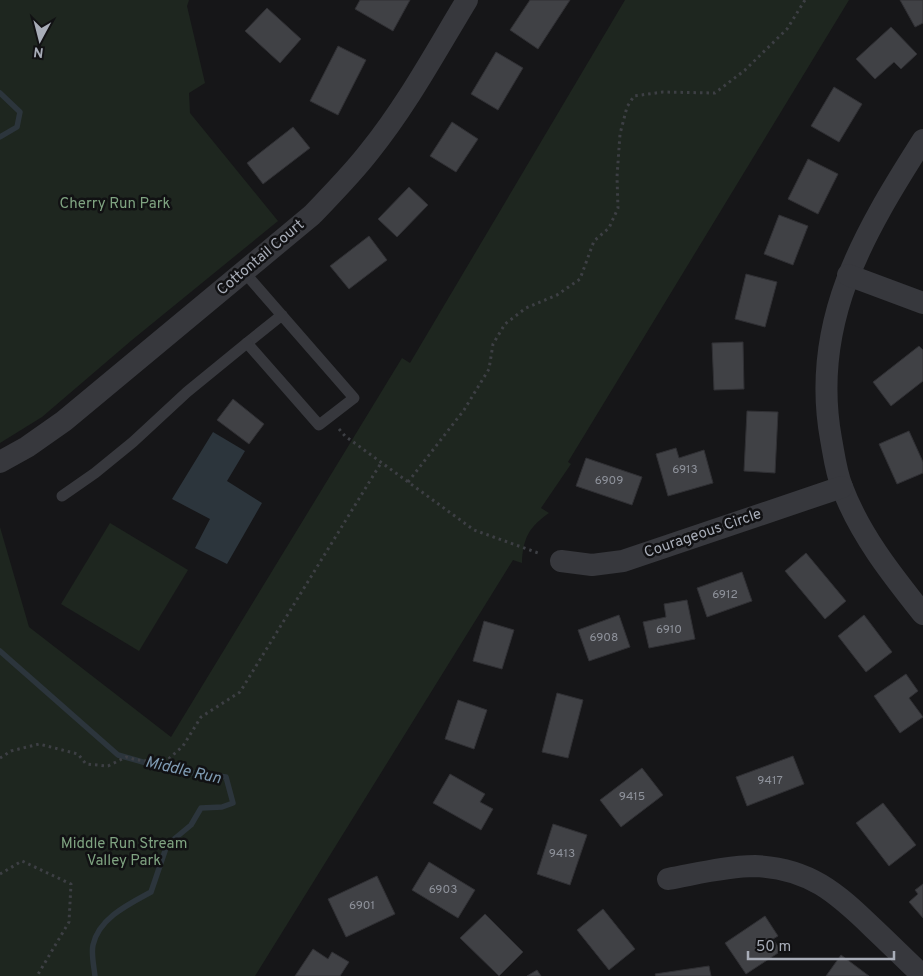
<svg xmlns="http://www.w3.org/2000/svg" width="923" height="976" viewBox="0 0 923 976" font-family="Overpass,sans-serif">
<rect width="100%" height="100%" fill="#161618"/>
<!-- green -->
<g fill="#1e261f">
<polygon points="0,0 189,0 187,6 205,83 189,93 190,113 278,221 132,340 42,417 0,443"/>
<path d="M625,0h224l-281,462 3,2 -30,44 8,5c-20,14 -26,25 -27,50l-9,-3 -258,416h-255v-449l29,100 142,110 231,-379 8,5z"/>
<polygon points="110,523 188,570 139,651 61,604"/>
</g>
<!-- water -->
<polygon fill="#2c353c" points="213,432 245,451 227,481 262,503 227,564 195,548 210,519 172,499"/>
<g fill="none" stroke-linecap="round" stroke-linejoin="round">
<!-- stream -->
<g stroke="#2c353c" stroke-width="5.5">
<polyline points="0,93 20,112 17,127 0,137"/>
<path d="M0,651l118,104 53,15 55,7 7,26 -11,4 -21,1 -10,17 -24,20 -16,47c-22,12 -52,26 -58,53 -2,9 1,22 2,31"/>
</g>
</g>
<!-- building -->
<g fill="#404145" stroke="#303034">
<polygon points="360,0 410,0 393,31 355,9"/>
<polygon points="530,0 570,0 538,49 510,30"/>
<polygon points="900,0 923,0 923,23 915,27"/>
<polygon points="267,8 301,39 280,63 245,31"/>
<polygon points="891,27 917,54 901,69 894,62 875,79 856,59"/>
<polygon points="338,46 366,60 338,115 310,101"/>
<polygon points="496,52 523,68 498,110 471,94"/>
<polygon points="834,87 862,104 839,142 811,126"/>
<polygon points="452,122 478,139 456,172 430,156"/>
<polygon points="293,127 310,148 263,184 247,163"/>
<polygon points="808,159 838,174 818,214 788,199"/>
<polygon points="409,187 428,205 397,237 378,219"/>
<polygon points="779,215 808,226 793,265 764,254"/>
<polygon points="369,236 387,260 349,289 330,266"/>
<polygon points="746,274 777,282 765,327 735,319"/>
<polygon points="743,342 744,389 714,390 712,343"/>
<polygon points="919,346 923,350 923,381 891,406 873,382"/>
<polygon points="233,399 264,424 249,444 217,420"/>
<polygon points="747,411 778,412 775,473 744,471"/>
<polygon points="909,431 923,462 923,473 897,484 879,444"/>
<polygon points="676,448 679,458 704,450 713,483 668,496 656,454"/>
<polygon points="586,458 642,477 632,505 576,486"/>
<polygon points="806,553 846,601 825,619 785,571"/>
<polygon points="742,572 752,601 707,617 697,588"/>
<polygon points="687,600 695,639 649,648 643,622 666,617 664,604"/>
<polygon points="619,615 630,647 589,661 578,630"/>
<polygon points="864,615 892,652 866,672 838,636"/>
<polygon points="484,621 514,630 502,669 473,661"/>
<polygon points="906,674 918,691 909,698 923,717 900,733 874,696"/>
<polygon points="557,693 583,700 568,758 542,752"/>
<polygon points="458,700 487,710 474,749 445,739"/>
<polygon points="793,756 804,784 747,806 736,777"/>
<polygon points="642,768 663,795 621,827 600,800"/>
<polygon points="450,774 485,794 480,802 493,809 481,830 433,803"/>
<polygon points="883,803 916,845 889,866 856,823"/>
<polygon points="553,824 587,835 570,885 537,874"/>
<polygon points="429,862 475,890 458,918 412,890"/>
<polygon points="377,876 395,914 346,937 328,899"/>
<polygon points="923,884 923,918 909,902 918,894 915,890"/>
<polygon points="603,909 635,949 609,970 577,930"/>
<polygon points="485,914 523,952 499,976 460,938"/>
<polygon points="765,916 778,936 773,939 781,951 746,974 725,943"/>
<polygon points="313,949 328,959 332,952 349,962 340,976 295,976"/>
<polygon points="841,955 869,976 826,976"/>
<polygon points="709,966 711,976 656,976 655,974"/>
<polygon points="537,970 541,976 527,976"/>
</g>
<g fill="none" stroke-linecap="round" stroke-linejoin="round">
<!-- path -->
<g stroke="#3d3f44" stroke-width="3" stroke-dasharray="2.5 4" stroke-linecap="butt">
<polyline points="339,429 345,436 474,530 541,554"/>
<polyline points="408,482 464,410 489,369 493,344 505,324 526,308 557,295 580,279 594,241 609,228 618,208 617,177 620,134 627,107 634,96 663,92 715,93 745,70 787,29 805,0"/>
<polyline points="0,758 11,751 39,744 78,754 86,764 108,766 126,757 137,760 164,763 183,746 201,717 240,692 381,463"/>
<polyline points="0,874 22,861 71,884 69,922 37,976"/>
</g>
<!-- lane -->
<g stroke="#37383d" stroke-width="11">
<polyline points="244,272 354,398 319,425 247,343 282,315"/>
<polyline points="62,496 95,473 133,442 187,392 247,343"/>
</g>
<!-- street -->
<g stroke="#37383d" stroke-width="22">
<path d="M923,140c-60,94 -113,183 -92,299 3,16 5,33 11,48 18,48 50,88 81,127"/>
<polyline points="848,275 923,303"/>
<path d="M0,462l27,-15 37,-26 248,-206c20,-21 40,-41 57,-63 38,-47 67,-101 98,-152"/>
<polyline points="561,561 592,565 623,561 842,487"/>
<path d="M668,879c28,-5 58,-13 87,-13 54,2 82,27 118,62 17,16 33,32 50,48"/>
</g>
</g>
<g text-anchor="middle" dominant-baseline="central" stroke-width="5" stroke-linejoin="round" paint-order="stroke">
<!-- number labels -->
<g font-size="12" fill="#8e929b">
<text x="685" y="470">6913</text>
<text x="609" y="481">6909</text>
<text x="725" y="595">6912</text>
<text x="669" y="630">6910</text>
<text x="604" y="638">6908</text>
<text x="770" y="781">9417</text>
<text x="632" y="797">9415</text>
<text x="562" y="854">9413</text>
<text x="443" y="890">6903</text>
<text x="362" y="906">6901</text>
</g>
<!-- park labels -->
<g font-size="15" fill="#7fa381" stroke="#111113">
<text x="115" y="204">Cherry Run Park</text>
<text x="124" y="844">Middle Run Stream<tspan x="124" dy="17">Valley Park</tspan></text>
</g>
<!-- street labels -->
<g font-size="15" fill="#a8adb8" stroke="#111113">
<text transform="translate(261 258) rotate(-40)">Cottontail Court</text>
<text transform="translate(703 534) rotate(-19)">Courageous Circle</text>
</g>
<!-- water labels -->
<g font-size="16" font-style="italic" fill="#7f9bb3" stroke="#111113">
<text transform="translate(183 771) rotate(13)">Middle Run</text>
</g>
</g>
<!-- north arrow -->
<g transform="translate(40 40) rotate(187)" stroke="#111113" stroke-width="4" paint-order="stroke">
<path d="M0-4L9 19L0 12L-9 19Z" fill="#a8adb8"/>
<text y="-8" font-size="14" font-weight="bold" text-anchor="middle" fill="#a8adb8">N</text>
</g>
<!-- scale -->
<path d="M748 951v8h146v-8" fill="none" stroke="#a8adb8" stroke-width="2.5"/>
<text x="756" y="951" font-size="15" fill="#a8adb8" stroke="#111113" stroke-width="4" paint-order="stroke">50 m</text>
</svg>
